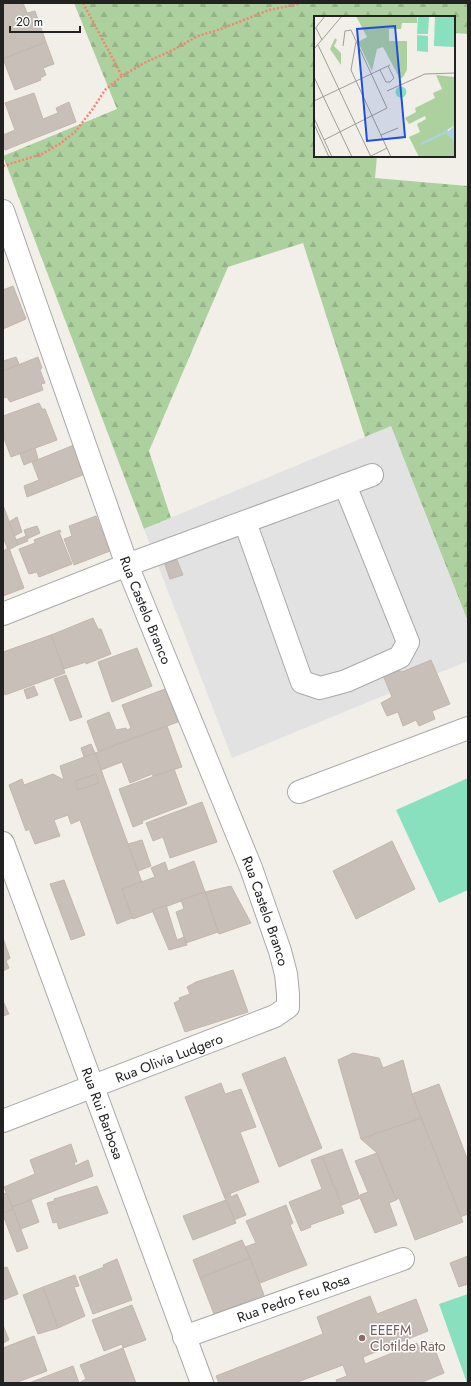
<svg xmlns="http://www.w3.org/2000/svg" width="471" height="1386" viewBox="0 0 471 1386" font-family="Jost,sans-serif">
<defs>
<pattern id="forest-firs" width="22" height="20" patternUnits="userSpaceOnUse"><rect width="22" height="20" fill="#add19e"/><path d="M5 1l3.5 6h-7zM16 11l3.5 6h-7z" fill="#95b388"/></pattern>
</defs>
<rect width="100%" height="100%" fill="#f2efe9"/>
<!-- forest -->
<polygon fill="url(#forest-firs)" points="74,3 468,3 468,34 454,33 454,17 315,17 315,156 377,156 375,178 468,186 468,622 391,427 365,437 303,243 228,267 149,451 171,518 144,529 3,156 117,109"/>
<!-- pitch -->
<g fill="#88e0be">
<polygon points="468,778 468,890 439,903 396,810"/>
<polygon points="468,1294 468,1383 467,1383 439,1304"/>
</g>
<!-- parking -->
<polygon fill="#e2e2e2" points="391,426 468,622 468,661 232,758 144,529"/>
<!-- building -->
<g fill="#c7bfb8" stroke="#c4b6ab">
<polygon points="3,3 23,3 27,13 35,11 46,42 3,59"/>
<polygon points="46,42 54,64 43,68 46,75 40,78 41,80 15,90 3,59"/>
<polygon points="34,93 43,119 58,113 56,108 69,102 76,122 5,150 3,144 3,135 15,130 5,103"/>
<polygon points="13,286 26,319 3,329 3,290"/>
<polygon points="16,357 19,364 3,371 3,361"/>
<polygon points="38,357 42,368 40,370 45,383 41,384 43,390 10,402 7,397 3,398 3,371"/>
<polygon points="39,403 42,409 45,409 57,440 11,457 3,436 3,416"/>
<polygon points="74,445 85,474 27,497 24,486 39,480 32,462"/>
<polygon points="35,448 38,459 24,465 20,454"/>
<polygon points="3,505 18,545 8,550 3,537"/>
<polygon points="96,516 110,551 74,565 64,539 72,536 69,526"/>
<polygon points="17,517 22,532 14,536 9,522"/>
<polygon points="37,526 40,533 27,539 28,541 18,545 16,540 26,536 24,530"/>
<polygon points="60,530 61,532 59,532 72,564 39,577 37,572 29,574 19,549 35,543 34,540"/>
<polygon points="9,548 24,588 3,596 3,551"/>
<polygon points="175,555 183,575 170,579 163,559"/>
<polygon points="93,618 98,629 101,629 111,654 86,664 86,662 64,669 51,635"/>
<polygon points="51,635 65,673 5,695 3,689 3,652"/>
<polygon points="137,648 152,686 112,702 98,662"/>
<polygon points="431,660 450,704 432,711 435,719 419,726 416,720 403,726 398,712 387,716 381,703 392,697 383,675 396,669 402,672"/>
<polygon points="66,675 82,717 70,721 54,679"/>
<polygon points="34,686 38,695 27,699 24,690"/>
<polygon points="165,689 178,722 98,751 87,721 109,712 116,730 126,728 127,730 131,728 122,705"/>
<polygon points="167,726 182,767 153,776 152,774 130,783 122,762 101,770 95,753"/>
<polygon points="91,744 95,753 84,757 81,748"/>
<polygon points="95,753 152,910 117,924 80,820 71,824 68,815 54,820 60,836 35,844 29,829 26,831 9,785 22,779 24,785 53,774 64,780 60,766"/>
<polygon points="174,769 187,804 142,821 143,823 133,827 119,789"/>
<polygon points="96,774 99,783 78,790 75,781"/>
<polygon points="202,802 217,842 170,858 163,837 153,841 146,823"/>
<polygon points="142,840 151,866 138,871 128,844"/>
<polygon points="392,841 415,889 356,919 333,871"/>
<polygon points="194,861 205,892 133,919 122,889 155,877 151,868 165,862 168,871"/>
<polygon points="64,880 85,935 71,940 50,884"/>
<polygon points="231,886 251,923 219,934 205,892"/>
<polygon points="205,892 218,932 186,943 176,912 184,909 181,900"/>
<polygon points="166,905 177,940 184,937 187,945 169,950 152,910"/>
<polygon points="3,938 10,958 6,961 9,968 3,971"/>
<polygon points="233,970 248,1012 185,1032 174,1003 180,1000 179,998 190,994 187,987 196,982"/>
<polygon points="3,1001 9,1014 3,1016"/>
<polygon points="353,1053 379,1058 383,1068 403,1060 412,1094 421,1118 361,1139 338,1060"/>
<polygon points="285,1057 322,1148 279,1167 242,1074"/>
<polygon points="221,1083 225,1094 241,1089 256,1127 240,1132 259,1182 224,1196 185,1097"/>
<polygon points="439,1084 468,1161 468,1214 460,1217 412,1094"/>
<polygon points="421,1118 463,1222 415,1240 399,1198 396,1200 377,1153 361,1139"/>
<polygon points="71,1144 77,1162 74,1162 75,1166 88,1160 93,1176 12,1207 4,1187 35,1174 30,1160"/>
<polygon points="342,1149 360,1198 342,1205 322,1156"/>
<polygon points="377,1153 396,1200 389,1203 397,1225 375,1233 360,1198 360,1195 368,1192 355,1161"/>
<polygon points="322,1156 344,1213 310,1225 311,1227 301,1231 289,1202 322,1189 311,1160"/>
<polygon points="97,1186 108,1213 59,1229 57,1222 53,1223 47,1203 54,1201 54,1199"/>
<polygon points="6,1193 13,1209 3,1213 3,1194"/>
<polygon points="230,1193 231,1197 237,1194 246,1215 234,1220 224,1196"/>
<polygon points="31,1200 39,1222 21,1229 12,1207"/>
<polygon points="226,1200 236,1223 193,1240 183,1216"/>
<polygon points="286,1205 293,1223 290,1225 307,1265 260,1283 245,1247 256,1243 246,1221"/>
<polygon points="13,1209 28,1248 17,1252 3,1215 3,1213"/>
<polygon points="242,1240 250,1258 200,1278 193,1260"/>
<polygon points="468,1256 468,1284 459,1287 450,1263"/>
<polygon points="250,1258 264,1295 214,1314 200,1278"/>
<polygon points="117,1259 132,1300 93,1314 79,1277 104,1267 103,1265"/>
<polygon points="7,1267 18,1294 3,1300 3,1268"/>
<polygon points="75,1275 79,1286 74,1287 85,1316 58,1328 43,1287"/>
<polygon points="43,1287 58,1328 38,1334 23,1295"/>
<polygon points="370,1296 377,1314 416,1299 428,1331 363,1357 365,1364 417,1343 419,1348 432,1342 444,1373 420,1383 337,1383 336,1380 347,1376 343,1365 295,1383 219,1383 216,1376 323,1334 317,1317"/>
<polygon points="132,1305 146,1340 123,1348 122,1344 104,1351 92,1320"/>
<polygon points="3,1325 9,1340 3,1343"/>
<polygon points="34,1336 47,1371 15,1383 3,1383 3,1348"/>
<polygon points="123,1348 136,1383 79,1383 86,1379 80,1365"/>
<polygon points="73,1366 79,1383 29,1383"/>
</g>
<g fill="none" stroke-linecap="round" stroke-linejoin="round">
<defs>
<g id="minor">
<path id="s1" d="M3,211l124,354 124,303 29,83 6,23 2,20v13l-13,9 -272,105"/>
<polyline points="245,522 302,682 320,688 346,681 400,657 408,642 345,485"/>
<polyline points="3,614 127,565 372,475"/>
<polyline points="299,792 468,728"/>
<path id="s2" d="M3,843l199,540"/>
<path id="s3" d="M184,1337l219,-78"/>
</g>
</defs>
<!-- minor casing -->
<use href="#minor" stroke="#a9a9a9" stroke-width="24"/>
<!-- path -->
<g stroke="#fa8072" stroke-width="2.5" stroke-dasharray="2 2" stroke-linecap="butt">
<polyline points="83,3 122,76"/>
<polyline points="3,166 42,154 61,143 75,132 92,110 105,90 122,76 146,62 171,51 198,36 221,29 269,10 299,4"/>
</g>
<!-- minor -->
<use href="#minor" stroke="#fff" stroke-width="22"/>
</g>
<!-- markers -->
<circle fill="#8d6e63" stroke="#fff" stroke-width="1.5" cx="362" cy="1338" r="4"/>
<g text-anchor="middle" dominant-baseline="central" stroke-width="3" stroke-linejoin="round" paint-order="stroke">
<!-- street labels -->
<g font-size="14" fill="#222" stroke="#fff">
<text stroke="none"><textPath href="#s1" startOffset="424">Rua Castelo Branco</textPath></text>
<text stroke="none"><textPath href="#s1" startOffset="748">Rua Castelo Branco</textPath></text>
<text transform="translate(169 1058) rotate(-21)">Rua Olivia Ludgero</text>
<text stroke="none"><textPath href="#s2" startOffset="288">Rua Rui Barbosa</textPath></text>
<text stroke="none"><textPath href="#s3" startOffset="116">Rua Pedro Feu Rosa</textPath></text>
</g>
<!-- education labels -->
<g font-size="14" fill="#785e54" stroke="#fff" text-anchor="start">
<text x="370" y="1330">EEEFM<tspan x="370" dy="16">Clotilde Rato</tspan></text>
</g>
</g>
<!-- overview -->
<g transform="translate(314 16)">
<rect width="141" height="141" fill="#f2efe9"/>
<path d="M42,0h61v7h-15l-1,6h-12v12h18v29l-4,7 -3,2 -17,-32 -6,2 -5,22 -14,-29 9,-5zM21,22l2,2 -3,6 7,7v12l-11,-16zM122,59l19,2v48l-8,5 8,10v17h-36l-10,-20 11,-5 -3,-8 9,-5 -1,-3 -16,8 -4,-6 11,-6 -1,-4 20,-10 -2,-5 9,-4z" fill="#add19e"/>
<path d="M104,0l11,1 -1,17h-11zM121,0h20v31l-21,-1zM103,19l11,1v16l-11,-1zM81.5 76a5.5 5.5 0 1 1 11 0a5.5 5.5 0 1 1-11 0Z" fill="#88e0be"/>
<path d="M141,109v15l-1,1 -8,-8z" fill="#aad3df"/>
<path fill="none" stroke="#aad3df" stroke-width="2" d="M107,128l27,-13"/>
<path fill="none" stroke="#9f9d99" stroke-width="1" d="M2,12l6,12M0,14l11,-14M42,26l-5,28 40,87M4,29l53,112M0,33l28,-33M66,54l6,12h4l4,-4 -6,-12M0,61l38,80M73,75l38,-17 30,-1M0,85l76,-36M0,102l18,39M0,108l15,33M67,119l17,-7M10,124l63,-32 -36,-78 -6,1 -2,15M55,141l18,-9"/>
<path fill="#1d4ed8" fill-opacity="0.15" stroke="#1d4ed8" stroke-width="2" d="M81,10l10,111 -38,4 -10,-112z"/>
<rect width="141" height="141" fill="none" stroke="#222" stroke-width="2"/>
</g>
<!-- border -->
<rect width="471" height="1386" fill="none" stroke="#222222" stroke-width="8"/>
<!-- scale -->
<path d="M10 26v6h70v-6" fill="none" stroke="#222222" stroke-width="2"/>
<text x="16" y="26" font-size="12" fill="#222222" stroke="#ffffff" stroke-width="3" paint-order="stroke">20 m</text>
</svg>
